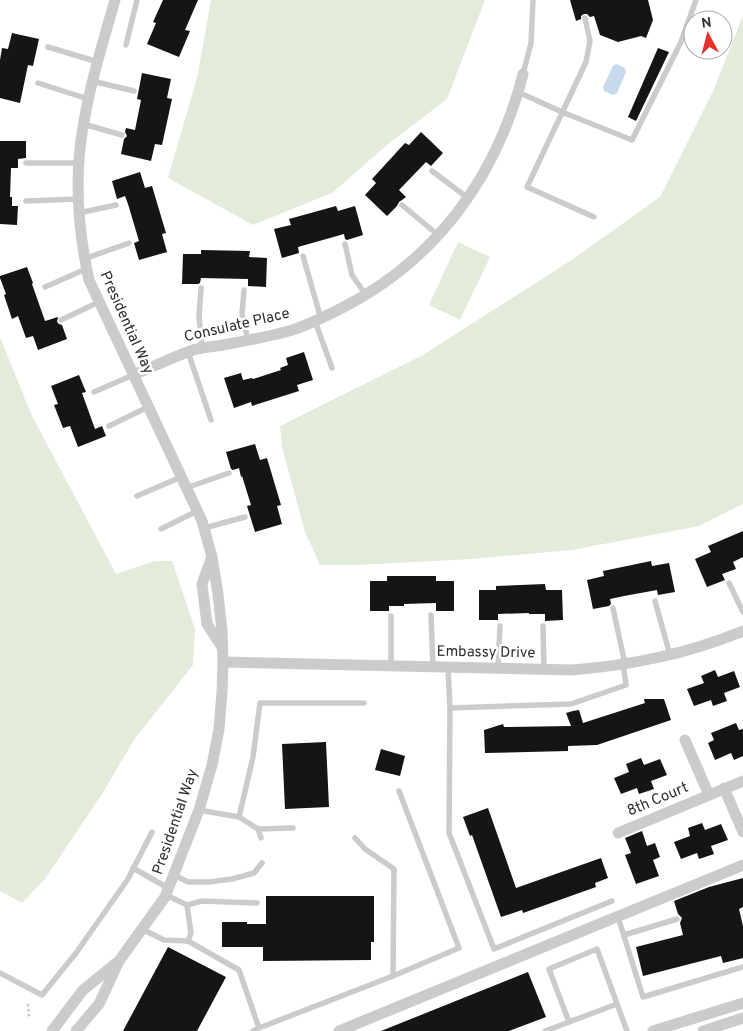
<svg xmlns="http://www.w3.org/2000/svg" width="743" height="1031" viewBox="0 0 743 1031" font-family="Overpass,sans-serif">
<rect width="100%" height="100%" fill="#fff"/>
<!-- green -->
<g fill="#e3ecdb">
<polygon points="211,0 485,0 447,99 387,145 332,193 253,225 168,178 197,78"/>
<polygon points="743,15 743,504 699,526 572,550 471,559 358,565 320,565 305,532 282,447 280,426 423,355 570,261 660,197 714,89"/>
<polygon points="458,242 490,257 460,320 429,305"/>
<polygon points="0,337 32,416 116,574 155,561 172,561 195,629 193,665 134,740 102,794 45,879 22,903 0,891"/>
</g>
<!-- water -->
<polygon fill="#c7daed" points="616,64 625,68 626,72 617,93 613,95 604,91 603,87 613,66"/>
<!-- building -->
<g fill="#151515">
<polygon points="163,0 198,0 185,30 190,31 179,57 147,44 156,23 153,22"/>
<polygon points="570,0 648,0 653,20 646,38 641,36 618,42 600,35 594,16 590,17 587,14 584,14 581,16 581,19 576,21"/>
<polygon points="12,33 39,39 33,66 28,65 20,103 0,98 0,60 2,48 8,49"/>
<polygon points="658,48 669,52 636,121 628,117"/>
<polygon points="142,73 171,79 167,98 172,99 162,145 155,144 151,161 121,154 124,139 127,136 125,132 126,128 135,130 141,100 137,99"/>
<polygon points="421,132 443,153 431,166 426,162 399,190 406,197 402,200 399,202 397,206 387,216 365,195 376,183 372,179 405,143 409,145"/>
<polygon points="0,141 26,141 26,158 18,159 18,168 11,168 10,197 12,197 12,206 18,206 17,225 0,224"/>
<polygon points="140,172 145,188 152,186 166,233 162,234 167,252 139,260 134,243 139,241 128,204 125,196 117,199 112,181"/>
<polygon points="336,206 338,211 355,206 363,235 347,240 345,239 344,234 298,247 299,253 282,258 274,229 291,225 289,219"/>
<polygon points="201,250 250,251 249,257 267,258 266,287 248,286 248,279 201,278 200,283 198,284 182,284 183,254 201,254"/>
<polygon points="27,267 33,283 32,284 45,321 58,317 57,322 59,324 62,325 67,339 38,350 33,336 26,338 18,316 12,319 4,295 6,294 0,278 0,276"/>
<polygon points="304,352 313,380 297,385 299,391 252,406 251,402 234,408 224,378 241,373 243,380 252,378 253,379 281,370 280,368 288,365 286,358"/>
<polygon points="79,375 86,392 82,393 95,429 102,426 106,436 78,447 70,426 63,428 54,405 58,404 51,386"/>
<polygon points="255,444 260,460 267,458 281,505 277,506 282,524 255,532 247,506 251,505 242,476 241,477 239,468 233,470 231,469 226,452"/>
<polygon points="743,531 743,557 733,562 736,569 722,574 725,580 707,587 695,559 711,552 708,546"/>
<polygon points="651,561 652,566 669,563 675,592 658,595 657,590 624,596 610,599 611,604 609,606 593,609 587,580 604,576 603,571"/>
<polygon points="387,576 436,576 436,581 454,581 454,611 436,611 436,603 404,604 404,606 389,606 389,611 370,611 370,581 387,581"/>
<polygon points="545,584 546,590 562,590 563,620 545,621 545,614 529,614 529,613 498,614 498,620 479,620 479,590 496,590 496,586"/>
<polygon points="715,670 718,677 734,671 740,687 724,693 727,701 713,706 711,700 694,706 687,689 704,683 701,676"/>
<polygon points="644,699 664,699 671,720 597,745 568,746 568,751 485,753 484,730 503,724 504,727 571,726 566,713 573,711 579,710 583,723 645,703"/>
<polygon points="736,723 739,730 743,729 743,756 734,760 731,753 715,760 708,743 714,740 711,733"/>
<polygon points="326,742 329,807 285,809 282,744"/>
<polygon points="381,749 405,756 400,776 375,770"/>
<polygon points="641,758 644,765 660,759 667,775 651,781 654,789 639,794 637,788 621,794 614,778 629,772 626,764"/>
<polygon points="488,808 516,888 601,858 608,878 595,883 596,887 523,913 522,910 501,917 472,835 470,836 463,817"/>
<polygon points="702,823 705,830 721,824 728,840 711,846 714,854 699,859 697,853 681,859 674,842 690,836 688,828"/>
<polygon points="642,831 647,846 655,843 660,857 653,860 659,876 636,884 625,855 631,853 625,838"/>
<polygon points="743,878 743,907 739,909 743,926 743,958 723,963 721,956 643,976 636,947 683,935 680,923 682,918 678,914 674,901 709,887"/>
<polygon points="266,896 374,896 374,942 371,942 371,960 263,961 263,947 222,947 222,922 247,922 247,924 266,924"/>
<polygon points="168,947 226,977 197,1031 123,1031"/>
<polygon points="528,972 546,1017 509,1031 381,1031"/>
</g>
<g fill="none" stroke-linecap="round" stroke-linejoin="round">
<!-- path -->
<polyline stroke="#cbcbcb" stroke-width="2.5" stroke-dasharray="2.5 2.5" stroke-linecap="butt" points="28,1004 29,1017"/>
<!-- service -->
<g stroke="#cbcbcb" stroke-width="5.5">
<polyline points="585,18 590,41 586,62 527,187 594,217"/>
<polyline points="126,45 137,0"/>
<polyline points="48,47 98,62"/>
<polyline points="523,74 531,43 533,0"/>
<polyline points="92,81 134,91"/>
<polyline points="38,83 88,99"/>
<polyline points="518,92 562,112 632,140 681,42 696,0"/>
<polyline points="83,124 122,135"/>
<polyline points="26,163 79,163"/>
<polyline points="432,171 468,198"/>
<polyline points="26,201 78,199"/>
<polyline points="402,205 438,235"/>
<polyline points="79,213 116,205"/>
<polyline points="345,244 352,275 366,295"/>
<polyline points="303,256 321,319"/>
<polyline points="84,259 129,243"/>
<polyline points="45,287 86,269"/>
<polyline points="201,288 199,317 202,348"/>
<polyline points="244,290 242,314 248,340"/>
<polyline points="61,320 99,302"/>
<polyline points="315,321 332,368"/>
<polyline points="188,352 211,420"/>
<polyline points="94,392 133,375"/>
<polyline points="109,426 148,407"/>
<polyline points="186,488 229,473"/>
<polyline points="137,496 181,477"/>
<polyline points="204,528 245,517"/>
<polyline points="161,529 197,511"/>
<polyline points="729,583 743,612"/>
<polyline points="655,601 670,655"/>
<polyline points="613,608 625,664"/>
<polyline points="431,615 433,667"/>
<polyline points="391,616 391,666"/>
<polyline points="543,626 544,669"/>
<polyline points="448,667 450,708 571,704 626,685 623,664"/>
<polyline points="498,668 500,626"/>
<polyline points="450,708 449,833 494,949 612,901"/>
<polyline points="199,810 239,817 253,757 260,703 364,703"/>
<polyline points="239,817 258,829 261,838"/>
<polyline points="258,829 293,828"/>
<polyline points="133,868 168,888"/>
<polyline points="174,875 188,882 209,882 232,879 254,873 262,863"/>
<polyline points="187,905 202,901 257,903"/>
<polyline points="618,917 643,997 743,967"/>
<polyline points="142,929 164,940 188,941 191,933 187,905 166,895"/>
<polyline points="624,935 677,919"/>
<polyline points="188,941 239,970 259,1028 253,1031"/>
<polyline points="0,973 42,995 76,953 128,879 152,832"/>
<polyline points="393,976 459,948 399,791"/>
<polyline points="617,1004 569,1022 549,969 597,949 627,1031"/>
<polyline points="259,1028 393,976 394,869 365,849 355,838"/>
<polyline points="545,1031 569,1022"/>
</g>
<!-- minor -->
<g stroke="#cbcbcb" stroke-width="11">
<path d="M133,375c20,-8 40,-18 60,-25 9,-3 20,-3 30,-5 22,-4 44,-8 66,-14 17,-5 33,-13 49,-21 97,-48 159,-133 185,-236"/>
<polyline points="211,559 202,584 207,624 222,647"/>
<path d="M223,662l349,8c61,-5 114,-16 171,-39"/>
<polyline points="685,740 709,795"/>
<polyline points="724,788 743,832"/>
<polyline points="618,833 743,781"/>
<polyline points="52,1031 83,990 115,964"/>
<path d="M76,1031l23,-27 20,-43 46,-64 34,-87 13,-45 7,-36 3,-37 1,-30 -1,-31 -4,-37 -6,-37 -10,-36 -113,-241c-11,-50 -15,-102 -6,-153 7,-43 20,-85 32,-127"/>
<polyline points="339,1031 743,865"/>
<polyline points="653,1031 743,1003"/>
<polyline points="703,1031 743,1018"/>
</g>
</g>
<g text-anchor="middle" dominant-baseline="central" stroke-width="5" stroke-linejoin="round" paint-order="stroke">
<!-- street labels -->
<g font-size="15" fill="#2e2e2e" stroke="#fff">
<text transform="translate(126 323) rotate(66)">Presidential Way</text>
<text transform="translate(237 326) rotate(-13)">Consulate Place</text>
<text transform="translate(486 653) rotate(1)">Embassy Drive</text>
<text transform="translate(658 800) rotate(-23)">8th Court</text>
<text transform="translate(176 822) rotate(-71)">Presidential Way</text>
</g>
</g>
<!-- north arrow -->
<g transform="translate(708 35) rotate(353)"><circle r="24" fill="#ffffff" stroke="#ababab"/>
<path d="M0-4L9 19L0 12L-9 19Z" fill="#eb2f2a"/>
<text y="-8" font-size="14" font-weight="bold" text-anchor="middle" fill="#2e2e2e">N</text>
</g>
</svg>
